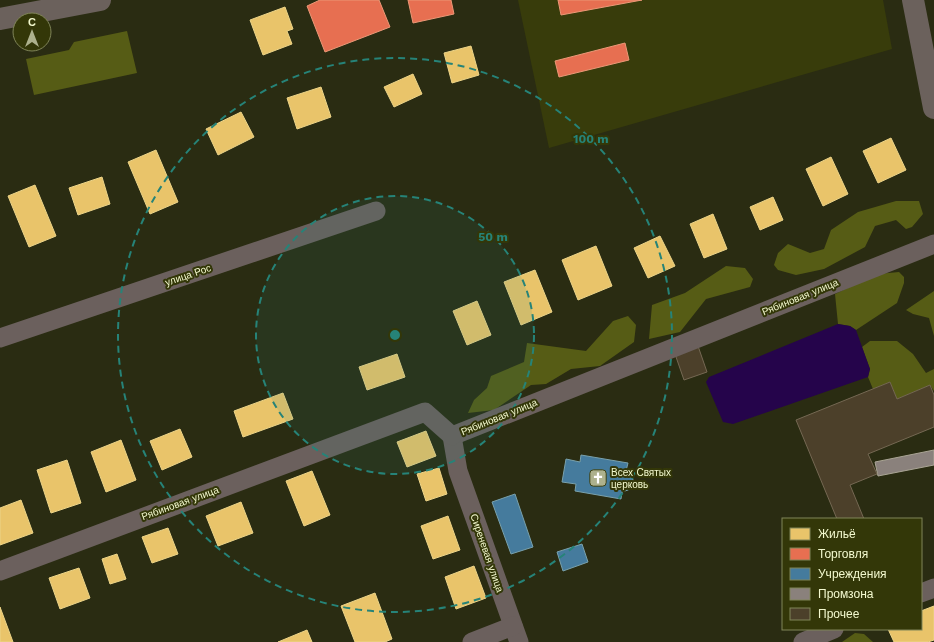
<svg xmlns="http://www.w3.org/2000/svg" width="934" height="642" viewBox="0 0 934 642" font-family="'Work Sans',sans-serif">
<rect width="100%" height="100%" fill="#2a2c12"/>
<!-- built -->
<polygon fill="#383c0b" points="518,0 883,0 892,49 549,148"/>
<!-- green -->
<g fill="#565c15">
<polygon points="127,31 137,73 34,95 26,59 69,50 74,42"/>
<polygon points="896,201 919,201 923,214 912,227 906,229 896,220 875,226 865,247 824,269 796,275 778,270 774,265 778,253 788,244 810,253 824,249 831,230 858,212"/>
<polygon points="726,266 745,268 753,279 750,287 706,299 680,332 649,339 652,305 685,293"/>
<polygon points="899,272 904,277 904,283 897,303 856,330 850,326 838,324 835,294 878,274"/>
<polygon points="934,291 934,336 929,318 913,314 906,310"/>
<polygon points="628,316 636,325 634,342 600,366 571,369 546,384 531,385 494,410 468,413 474,400 487,388 491,376 524,362 527,343 586,351 613,321"/>
<polygon points="870,341 897,341 913,354 926,373 934,369 934,391 930,385 897,399 890,382 873,389 868,377 870,369 862,347"/>
<polygon points="855,633 864,634 873,642 842,642"/>
</g>
<!-- water -->
<polygon fill="#25044b" points="838,324 850,326 856,330 870,369 868,377 733,424 723,422 706,382 709,377"/>
<!-- homes -->
<g fill="#e9c46a" stroke="#ecd488">
<polygon points="285,7 293,29 287,31 292,44 263,55 250,20"/>
<polygon points="471,46 479,75 452,83 444,53"/>
<polygon points="413,74 422,94 394,107 384,87"/>
<polygon points="321,87 331,117 297,129 287,98"/>
<polygon points="241,112 254,137 218,155 206,129"/>
<polygon points="891,138 906,170 878,183 863,151"/>
<polygon points="156,150 178,202 150,214 128,162"/>
<polygon points="831,157 848,194 823,206 806,169"/>
<polygon points="102,177 110,204 78,215 69,188"/>
<polygon points="35,185 56,236 29,247 8,196"/>
<polygon points="773,197 783,220 760,230 750,207"/>
<polygon points="713,214 727,249 704,258 690,224"/>
<polygon points="660,236 675,266 648,278 634,248"/>
<polygon points="596,246 612,286 578,300 562,260"/>
<polygon points="535,270 552,312 521,325 504,282"/>
<polygon points="477,301 491,335 467,345 453,311"/>
<polygon points="397,354 405,377 367,390 359,367"/>
<polygon points="283,393 293,419 243,437 234,411"/>
<polygon points="180,429 192,457 162,470 150,441"/>
<polygon points="426,431 436,456 407,467 397,442"/>
<polygon points="121,440 136,480 106,492 91,452"/>
<polygon points="67,460 81,503 51,513 37,470"/>
<polygon points="439,468 447,494 426,501 417,474"/>
<polygon points="312,471 330,515 304,526 286,481"/>
<polygon points="21,500 33,533 0,545 0,508"/>
<polygon points="241,502 253,533 218,546 206,516"/>
<polygon points="448,516 460,550 433,559 421,526"/>
<polygon points="168,528 178,554 152,563 142,537"/>
<polygon points="117,554 126,579 110,584 102,559"/>
<polygon points="474,566 486,598 456,609 445,577"/>
<polygon points="79,568 90,598 60,609 49,578"/>
<polygon points="375,593 392,639 385,642 355,642 341,606"/>
<polygon points="934,606 934,640 928,642 894,642 888,629 921,629 921,611"/>
<polygon points="0,607 13,642 0,642"/>
<polygon points="307,630 312,642 278,642"/>
</g>
<!-- shops -->
<g fill="#e76f51" stroke="#eb9877">
<polygon points="320,0 379,0 390,27 325,52 307,6"/>
<polygon points="408,0 451,0 454,14 413,23"/>
<polygon points="558,0 642,0 561,15"/>
<polygon points="625,43 629,60 559,77 555,61"/>
</g>
<!-- public -->
<g fill="#457b9d" stroke="#79a1ac">
<polygon points="581,455 628,463 626,471 632,476 633,480 633,484 631,488 628,490 622,492 621,499 575,491 576,484 562,482 566,459 580,462"/>
<polygon points="515,494 533,547 511,554 492,502"/>
<polygon points="582,544 588,562 563,571 557,552"/>
</g>
<!-- industry -->
<polygon fill="#8a817c" stroke="#aaa595" points="934,450 934,465 878,476 875,462"/>
<!-- building -->
<g fill="#4c402a" stroke="#756853">
<polygon points="698,346 707,372 684,380 675,354"/>
<polygon points="890,382 897,399 930,385 934,395 934,427 868,454 877,474 850,485 864,519 837,519 796,420"/>
</g>
<g fill="none" stroke-linecap="round" stroke-linejoin="round">
<!-- street -->
<g stroke="#6b605d" stroke-width="19">
<polyline points="0,338 376,211"/>
<polyline points="452,436 934,244"/>
<polyline points="452,436 458,471 519,642"/>
<polyline points="0,571 425,412 452,436"/>
<polyline points="921,593 934,588"/>
<polyline points="472,642 513,626"/>
<polyline points="803,642 834,629"/>
</g>
<!-- secondary -->
<g stroke="#6b615c" stroke-width="22">
<polyline points="913,0 934,108"/>
<polyline points="0,19 100,0"/>
</g>
</g>
<!-- distance rings -->
<circle cx="395" cy="335" r="139" fill="#268378" fill-opacity=".12"/>
<g fill="none" stroke="#268378" stroke-width="2" stroke-dasharray="7 5">
<circle cx="395" cy="335" r="139"/>
<circle cx="395" cy="335" r="277"/>
</g>
<!-- icons -->
<defs>
<symbol id="church-square" viewBox="-11 -11 22 22"><rect x="-9" y="-9" width="18" height="18" rx="4" fill="#adb18d" stroke="#333708"/><path d="M-1.2-6h2.4v3.5h3.3v2.4h-3.3V6h-2.4V-.1h-3.3v-2.4h3.3Z" fill="#fff"/></symbol>
</defs>
<g fill-rule="evenodd">
<use href="#church-square" x="588" y="468" width="20" height="20"/>
</g>
<g text-anchor="middle" dominant-baseline="central" stroke-width="4" stroke-linejoin="round" paint-order="stroke">
<!-- street labels -->
<g font-size="10" fill="#f3f9cf" stroke="#333708">
<text transform="translate(188 275) rotate(-19)">улица Рос</text>
<text transform="translate(800 297) rotate(-22)">Рябиновая улица</text>
<text transform="translate(499 417) rotate(-22)">Рябиновая улица</text>
<text transform="translate(180 503) rotate(-20)">Рябиновая улица</text>
<text transform="translate(487 553) rotate(71)">Сиреневая улица</text>
</g>
<!-- poi labels -->
<g font-size="10" fill="#f3f9cf" stroke="#333708" text-anchor="start">
<text x="611" y="472">Всех Святых<tspan x="611" dy="12">церковь</tspan></text>
</g>
</g>
<circle cx="395" cy="335" r="6" fill="#268378" stroke="#333708" stroke-width="2"/>
<g font-size="12" text-anchor="middle" font-weight="bold" fill="#268378" stroke="#333708" stroke-width="4" stroke-linejoin="round" paint-order="stroke">
<text x="591" y="143">100 m</text>
<text x="493" y="241">50 m</text>
</g>
<!-- legend -->
<rect x="782" y="518" width="140" height="112" fill="#333708" stroke="#808558"/>
<rect x="790" y="528" width="20" height="12" fill="#e9c46a" stroke="#808558"/>
<text x="818" y="538" font-size="12" fill="#f3f9cf">Жильё</text>
<rect x="790" y="548" width="20" height="12" fill="#e76f51" stroke="#808558"/>
<text x="818" y="558" font-size="12" fill="#f3f9cf">Торговля</text>
<rect x="790" y="568" width="20" height="12" fill="#457b9d" stroke="#808558"/>
<text x="818" y="578" font-size="12" fill="#f3f9cf">Учреждения</text>
<rect x="790" y="588" width="20" height="12" fill="#8a817c" stroke="#808558"/>
<text x="818" y="598" font-size="12" fill="#f3f9cf">Промзона</text>
<rect x="790" y="608" width="20" height="12" fill="#4c402a" stroke="#808558"/>
<text x="818" y="618" font-size="12" fill="#f3f9cf">Прочее</text>
<!-- north arrow -->
<g transform="translate(32 32)"><circle r="19" fill="#333708" stroke="#808558"/>
<path d="M0-3L7 15L0 10L-7 15Z" fill="#adb18d"/>
<text y="-6" font-size="11" font-weight="bold" text-anchor="middle" fill="#f3f9cf">С</text>
</g>
</svg>
